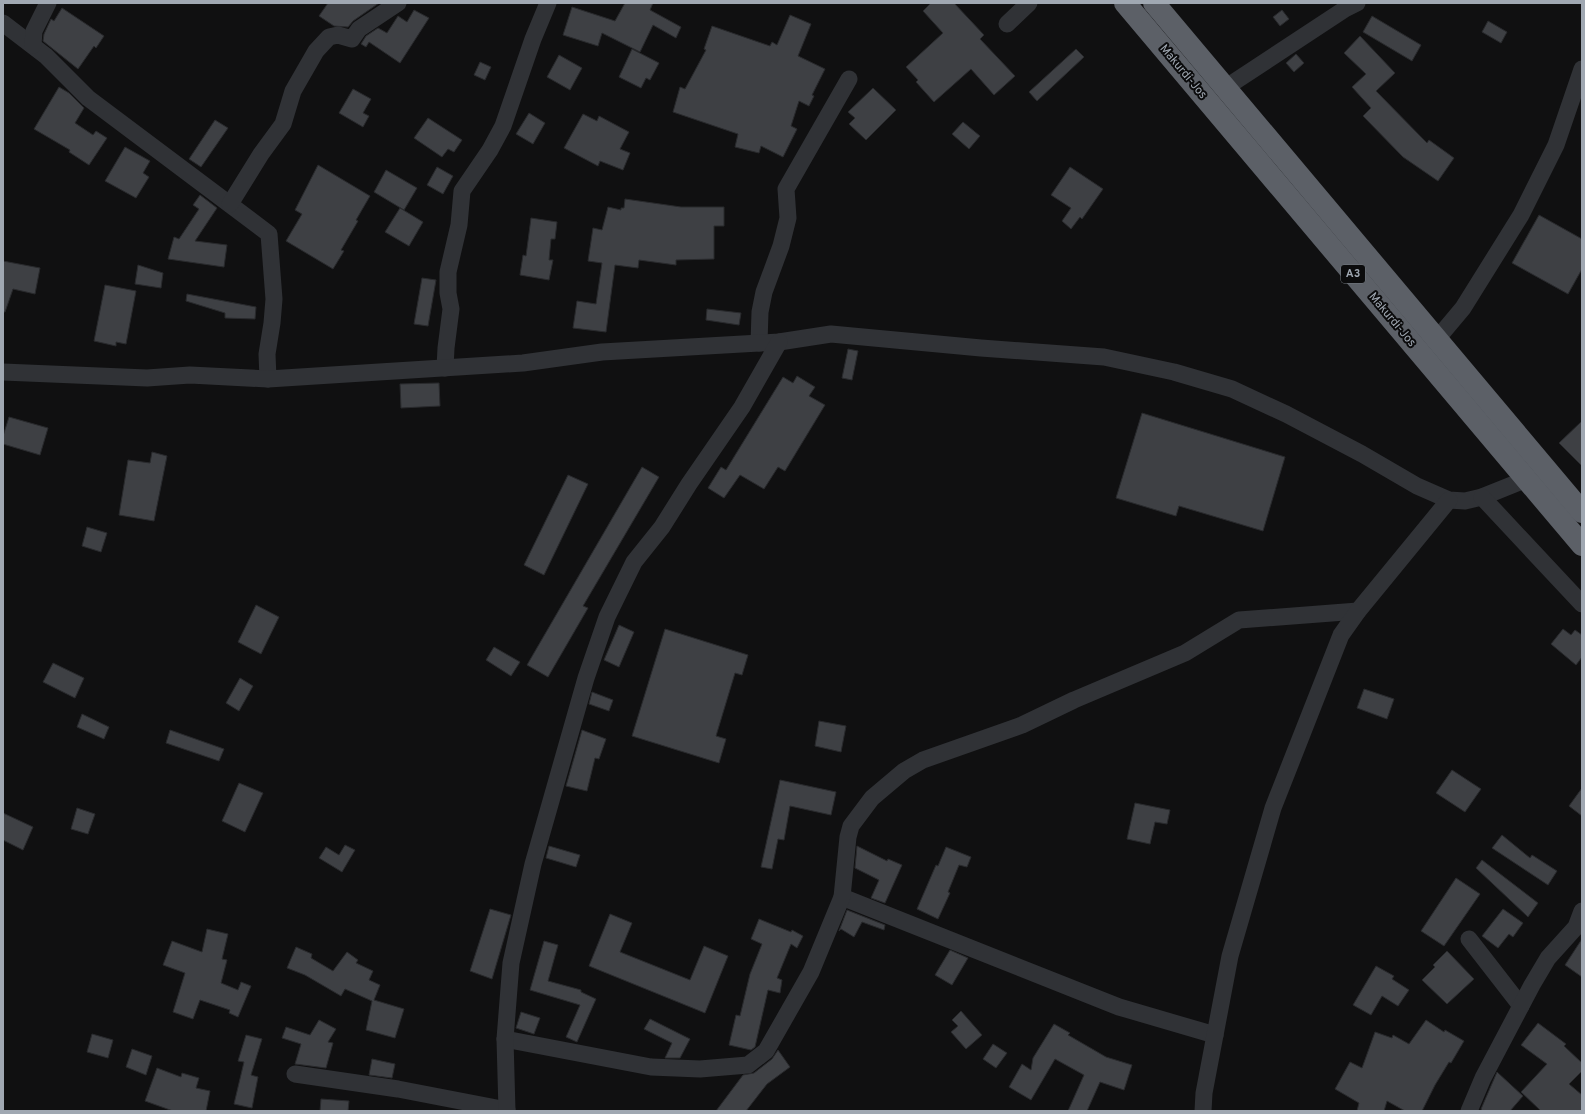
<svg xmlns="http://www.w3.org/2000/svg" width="1585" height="1114" viewBox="0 0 1585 1114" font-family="Overpass,sans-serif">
<rect width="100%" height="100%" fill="#101011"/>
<!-- building -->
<g fill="#3e4044" stroke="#292a2d">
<polygon points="328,3 379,3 353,21 348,27 334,26 319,16"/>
<polygon points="625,3 653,3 650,10 681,27 676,38 653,25 640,52 602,33 598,46 563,35 572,7 615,21"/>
<polygon points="931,3 954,3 984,35 980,39 1015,76 994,95 971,69 934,102 916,82 918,80 906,67 943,33 923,11"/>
<polygon points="62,8 104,36 96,48 94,46 78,69 43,41 44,34 51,19 54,21"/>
<polygon points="414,10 429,18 400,63 369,42 366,47 361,44 366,36 378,28 387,33 398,16 407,22"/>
<polygon points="1282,10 1289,19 1280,26 1273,17"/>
<polygon points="790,15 811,24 798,56 825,69 812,95 814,96 809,106 799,101 791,126 797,129 783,157 761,146 759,153 735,147 738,134 673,112 680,87 685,89 706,50 704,49 712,26 770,46 772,42 777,45"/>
<polygon points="1372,16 1421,45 1412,61 1363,32"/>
<polygon points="1488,21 1507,32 1501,43 1482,32"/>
<polygon points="1360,36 1395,73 1376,91 1427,143 1429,140 1454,158 1438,181 1403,157 1363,116 1371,108 1352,87 1366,74 1344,53"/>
<polygon points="632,49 659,63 650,80 646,78 641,88 619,77"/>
<polygon points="1076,49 1084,57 1037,101 1029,92"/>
<polygon points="1296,54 1304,63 1294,72 1286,63"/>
<polygon points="559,55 582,68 570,90 547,77"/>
<polygon points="480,62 491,67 485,80 474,75"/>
<polygon points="59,87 69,93 84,108 75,123 93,135 96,131 107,138 89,165 69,152 70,150 34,129"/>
<polygon points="873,88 896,110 866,140 849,124 855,118 848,112"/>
<polygon points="353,89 371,99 363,113 369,116 363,127 339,113"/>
<polygon points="529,113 545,123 533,144 516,134"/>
<polygon points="583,114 597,121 599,116 629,132 620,149 630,153 623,170 600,161 598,166 564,148"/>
<polygon points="428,118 462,140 454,152 448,149 442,157 414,138"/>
<polygon points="215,120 228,128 201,167 189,159"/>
<polygon points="963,122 980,136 969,149 952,134"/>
<polygon points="125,147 150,161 143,173 149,177 136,198 105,181"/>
<polygon points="318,165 370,196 356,220 358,221 341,250 344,251 333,269 286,241 302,214 295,210"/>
<polygon points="437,167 453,176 443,194 427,185"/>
<polygon points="1070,167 1103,189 1082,219 1080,217 1071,229 1062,221 1071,208 1051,195"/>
<polygon points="386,170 417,188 404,210 374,192"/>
<polygon points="200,195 217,208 195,241 227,245 224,267 168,259 174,237 179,239 199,209 193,205"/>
<polygon points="625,199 681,207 724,207 724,226 714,226 714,259 676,260 676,265 639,260 638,268 615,265 606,332 573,328 577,301 596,304 602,263 588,261 593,228 602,230 608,207 621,210 621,208 624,208"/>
<polygon points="400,208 423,222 409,246 385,232"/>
<polygon points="1539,215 1582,239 1582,269 1568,294 1512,263"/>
<polygon points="531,218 557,222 555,239 551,239 549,260 553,260 549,280 520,275 523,255 526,256"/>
<polygon points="3,261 40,268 35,294 13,289 5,312 3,312"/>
<polygon points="138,265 163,273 161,288 135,284"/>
<polygon points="422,278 436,280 428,326 414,324"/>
<polygon points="105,285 136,291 126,344 116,342 116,346 94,341"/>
<polygon points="187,294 256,307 255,319 225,318 225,313 186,301"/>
<polygon points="707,309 741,313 739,325 706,320"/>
<polygon points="848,349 858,351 852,380 842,378"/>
<polygon points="797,376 815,387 809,396 825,405 785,471 778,467 764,489 740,475 724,498 708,488 721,467 726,470 783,377 793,383"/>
<polygon points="439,383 440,406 401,408 400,384"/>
<polygon points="1142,413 1285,457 1263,531 1179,506 1176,516 1116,498"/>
<polygon points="9,417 48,428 40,455 3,444 3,436"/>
<polygon points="1582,421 1582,466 1559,443"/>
<polygon points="152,452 167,456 154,521 119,515 128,460 150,463"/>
<polygon points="642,467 659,477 583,606 588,608 548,677 527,665"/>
<polygon points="568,475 588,484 544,575 524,565"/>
<polygon points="87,527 107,533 101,552 82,546"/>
<polygon points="256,605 279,617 261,654 238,642"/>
<polygon points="619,625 634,632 619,667 604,660"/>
<polygon points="665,629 748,655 742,675 735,673 716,736 726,739 719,763 632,736"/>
<polygon points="1563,629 1571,635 1575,630 1582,635 1582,657 1576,665 1551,644"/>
<polygon points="494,647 520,662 511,676 486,660"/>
<polygon points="53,663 84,678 75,698 43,682"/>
<polygon points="240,678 253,686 239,711 226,703"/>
<polygon points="1364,689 1394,699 1387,719 1357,708"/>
<polygon points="592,692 613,700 609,711 589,704"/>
<polygon points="82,714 109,727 104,739 77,727"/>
<polygon points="819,721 846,726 841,752 815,746"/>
<polygon points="170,730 224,749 219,761 166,743"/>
<polygon points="582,730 606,739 599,759 595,758 587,791 566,786"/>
<polygon points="1452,770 1481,789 1465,812 1436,793"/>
<polygon points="780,780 836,792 831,815 790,806 784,840 778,839 772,869 761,867"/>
<polygon points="239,783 263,793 245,832 222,821"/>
<polygon points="1582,788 1582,816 1569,806"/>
<polygon points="1135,803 1170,810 1167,824 1155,822 1150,844 1127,839"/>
<polygon points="77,808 95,814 88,834 71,829"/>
<polygon points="3,813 33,827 23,850 3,840"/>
<polygon points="1502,835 1530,858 1532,855 1557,871 1548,885 1492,848"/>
<polygon points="345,845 355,850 342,872 319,858 326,847 339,855"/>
<polygon points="549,846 580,855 576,867 546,858"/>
<polygon points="857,846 887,861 888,859 902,865 885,903 871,898 879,880 855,868"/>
<polygon points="946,847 971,857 967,867 959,865 948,892 950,893 938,919 917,909 936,865 938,866"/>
<polygon points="1482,860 1538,903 1528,917 1476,868"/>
<polygon points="1456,878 1480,894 1444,946 1421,931"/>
<polygon points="490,909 511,915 492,979 470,971"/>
<polygon points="1503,909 1523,923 1513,937 1509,934 1498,948 1482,936"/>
<polygon points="847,910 885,925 884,930 862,922 854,937 841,929 839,931"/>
<polygon points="610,914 632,923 620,952 690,980 704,946 728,956 705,1013 589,966"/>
<polygon points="759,919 791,932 792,930 803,936 797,948 791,944 777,978 782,980 780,993 768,990 755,1047 751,1050 729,1045 736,1015 740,1016 750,974 762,944 751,939"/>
<polygon points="207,929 228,934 222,959 227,960 221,983 238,990 241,982 251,986 238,1017 229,1013 230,1010 200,1000 193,1019 173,1012 185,973 163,965 172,941 202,952"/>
<polygon points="1582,939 1582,977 1565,965"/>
<polygon points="544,941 558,945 548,981 581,990 581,992 596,999 577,1042 566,1037 580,1005 530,990"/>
<polygon points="296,947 312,954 311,958 333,971 347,952 358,960 356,963 373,971 369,980 380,985 374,1000 404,1009 395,1038 366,1030 372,1001 345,989 341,996 305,975 287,968"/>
<polygon points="950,950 968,958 952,985 935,975"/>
<polygon points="1447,951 1474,979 1447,1004 1422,980 1435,967 1433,965"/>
<polygon points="1376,966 1394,976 1392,979 1409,990 1398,1006 1382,996 1371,1015 1353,1005"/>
<polygon points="961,1011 982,1035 966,1049 951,1032 958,1026 952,1020"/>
<polygon points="521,1012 540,1018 534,1034 516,1028"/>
<polygon points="650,1019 690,1039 680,1058 665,1058 672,1043 644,1029"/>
<polygon points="319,1020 336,1029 328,1042 333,1043 326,1068 295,1064 301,1044 282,1038 286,1027 310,1035"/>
<polygon points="1426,1020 1444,1032 1445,1030 1464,1041 1451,1063 1449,1062 1435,1085 1422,1111 1405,1111 1387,1101 1384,1111 1357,1111 1359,1103 1335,1089 1350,1062 1362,1068 1375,1032 1392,1038 1393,1035 1409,1044"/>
<polygon points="1538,1023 1566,1044 1564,1046 1582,1063 1582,1071 1569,1084 1582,1095 1582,1111 1541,1111 1521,1092 1547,1064 1521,1045"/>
<polygon points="1054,1024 1070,1033 1068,1035 1106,1057 1132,1065 1124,1090 1100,1082 1087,1111 1068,1111 1084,1075 1055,1059 1031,1100 1009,1087 1022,1064 1031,1070 1033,1058"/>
<polygon points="92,1034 113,1040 108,1058 87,1052"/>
<polygon points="246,1035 262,1039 251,1075 258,1077 252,1108 234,1104 244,1062 238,1061"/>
<polygon points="993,1044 1007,1053 996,1068 983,1059"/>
<polygon points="132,1049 152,1056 146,1075 126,1067"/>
<polygon points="778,1050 790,1067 767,1084 746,1111 716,1111 743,1075 754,1073 772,1059"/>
<polygon points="372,1059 395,1064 392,1078 369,1075"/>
<polygon points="157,1068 181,1077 182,1073 199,1078 196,1088 210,1091 206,1111 173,1111 145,1101"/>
<polygon points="1497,1072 1523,1096 1510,1111 1482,1111 1481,1109"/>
<polygon points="321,1099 349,1101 348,1111 320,1111"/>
</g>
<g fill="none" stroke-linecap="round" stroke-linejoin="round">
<!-- minor -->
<g stroke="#303236" stroke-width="17">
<polyline points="3,23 46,56 88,98 269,234 274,299 272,323 267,354 268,379"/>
<polyline points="1007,24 1029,3"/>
<polyline points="33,45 34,31 48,3"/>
<polyline points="1225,88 1345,9 1357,3"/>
<polyline points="230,204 261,154 283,124 293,91 316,51 329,37 338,35 352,39 359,29 398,3"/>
<polyline points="1437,339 1463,308 1521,215 1556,145 1582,69"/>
<polyline points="759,343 760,312 764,292 781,246 788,218 786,189 849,79"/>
<polyline points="445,368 446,348 451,309 448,293 448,272 459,225 462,191 490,150 503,126 533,39 548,3"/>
<polyline points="3,372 147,378 190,375 268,379 523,363 602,352 779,342 831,334 981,348 1104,357 1174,372 1232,389 1286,414 1362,454 1417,486 1449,500 1465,501 1482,497 1527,479"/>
<polyline points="1482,497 1582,604"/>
<polyline points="842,897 1119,1007 1215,1035"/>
<polyline points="1469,939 1521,1006"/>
<polyline points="505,1039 651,1067 700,1069 748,1065 766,1051 811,972 842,897 848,837 851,826 872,798 904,771 923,760 1022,725 1074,700 1185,653 1239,620 1358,611"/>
<polyline points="295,1074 398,1089 507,1110"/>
<polyline points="507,1111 505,1039 511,963 533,864 586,678 607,617 634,562 662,527 689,484 742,407 779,342"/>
<polyline points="1203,1111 1204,1093 1230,956 1273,808 1341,635 1358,611 1449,500"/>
<polyline points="1469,1111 1483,1078 1532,985 1548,958 1576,927 1582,911"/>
</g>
<!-- highway -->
<g stroke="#5c6067" stroke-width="22">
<polyline points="1125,3 1582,545"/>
<polyline points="1154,3 1582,512"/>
</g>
</g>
<g text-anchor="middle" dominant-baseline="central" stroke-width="4" stroke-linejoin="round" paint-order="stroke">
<!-- shield labels -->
<rect fill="#0b0b0c" stroke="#737980" stroke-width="1" x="1341" y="265" width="24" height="18" rx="3"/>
<g font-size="11" font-weight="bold" fill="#a0a8b2">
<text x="1353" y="274">A3</text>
</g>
<!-- street labels -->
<g font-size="12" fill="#a0a8b2" stroke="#0b0b0c">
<text transform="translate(1183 72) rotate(50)">Makurdi-Jos</text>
<text transform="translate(1392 320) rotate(50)">Makurdi-Jos</text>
</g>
</g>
<!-- border -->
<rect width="1585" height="1114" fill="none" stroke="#a0a8b2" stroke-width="8"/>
</svg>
